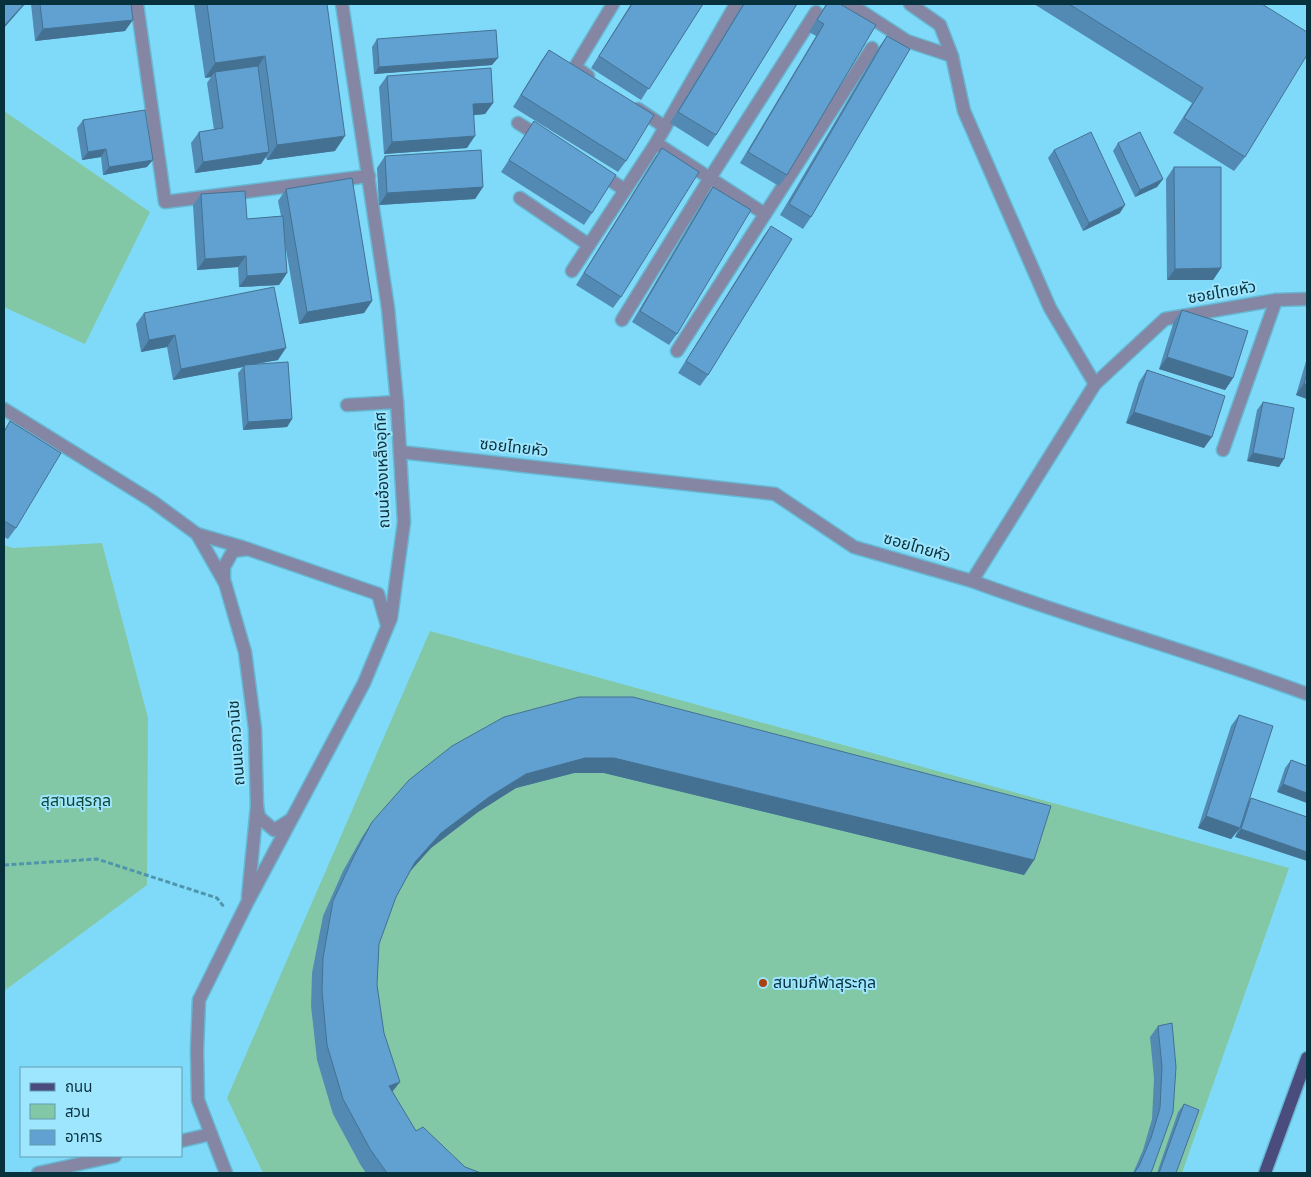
<svg xmlns="http://www.w3.org/2000/svg" width="1311" height="1177" viewBox="0 0 1311 1177" font-family="'Sofia Sans Condensed','Noto Sans Thai',sans-serif">
<rect width="100%" height="100%" fill="#7fdaf9"/>
<!-- green -->
<g fill="#83c8a6">
<polygon points="4,111 150,212 85,344 4,307"/>
<polygon points="102,543 148,718 147,885 4,991 4,545 13,548"/>
<polygon points="430,631 1289,868 1182,1173 263,1173 227,1098"/>
</g>
<g fill="none" stroke-linecap="round" stroke-linejoin="round">
<defs>
<g id="minor">
<polyline points="137,4 165,202 369,176"/>
<polyline points="850,4 907,41 952,56"/>
<polyline points="910,4 940,25 952,56 964,111 1050,308 1095,384"/>
<polyline points="588,76 575,67 613,4"/>
<polyline points="638,109 665,127"/>
<polyline points="518,123 542,138"/>
<polyline points="656,143 765,214"/>
<polyline points="598,172 625,190"/>
<polyline points="520,198 589,245"/>
<polyline points="572,271 656,143 736,4"/>
<polyline points="622,320 710,178 816,12"/>
<polyline points="677,351 872,48"/>
<polyline points="347,405 397,402"/>
<polyline points="4,409 152,501 197,534 225,583 245,652 255,729 257,806 248,897"/>
<polyline points="1223,450 1276,300"/>
<polyline points="400,452 775,494 854,547 972,581 1095,384 1165,319 1276,300 1307,299"/>
<polyline points="197,534 242,547 378,594"/>
<polyline points="224,581 224,567 233,551 248,549"/>
<path d="M972,581c111,41 225,72 335,113"/>
<polyline points="378,594 387,625"/>
<polyline points="257,806 259,817 274,830 290,820"/>
<polyline points="181,1141 211,1134"/>
<polyline points="38,1173 115,1156"/>
<polyline points="226,1173 198,1100 197,1050 199,1000 247,903 364,683 391,618 404,522 397,402 388,308 342,4"/>
</g>
<polyline id="major" points="1265,1173 1307,1058"/>
</defs>
<!-- minor casing -->
<use href="#minor" stroke="#67b8d3" stroke-width="15"/>
<!-- major casing -->
<use href="#major" stroke="#67b8d3" stroke-width="15"/>
<!-- path -->
<polyline stroke="#4f96ad" stroke-width="3" stroke-dasharray="5 2.5" stroke-linecap="butt" points="4,865 97,859 217,898 224,907"/>
<!-- minor -->
<use href="#minor" stroke="#8486a3" stroke-width="12"/>
<!-- major -->
<use href="#major" stroke="#4b4c7e" stroke-width="12"/>
</g>
<!-- wall -->
<g fill="#538ab4">
<polygon points="31,4 131,4 125,31 35,41"/>
<polygon points="194,4 327,4 335,151 267,160 266,157 261,164 195,173 191,143 199,132 214,130 207,83 211,77 205,78"/>
<polygon points="631,4 703,4 641,100 591,68"/>
<polygon points="743,4 797,4 716,135 708,147 670,123"/>
<polygon points="826,4 840,4 787,175 779,186 740,163 816,36 809,32"/>
<polygon points="1034,4 1262,4 1245,157 1234,171 1173,133 1192,103"/>
<polygon points="887,36 811,217 803,229 780,215 879,47"/>
<polygon points="377,39 492,65 374,74 372,47"/>
<polygon points="549,50 626,161 618,172 513,107 541,61"/>
<polygon points="387,76 493,103 485,114 474,115 467,148 384,154 379,87"/>
<polygon points="83,120 147,167 103,175 101,157 82,160 77,128"/>
<polygon points="534,121 592,213 584,225 501,172"/>
<polygon points="1118,143 1163,179 1157,187 1135,197 1113,151"/>
<polygon points="662,148 621,297 613,308 576,285 654,159"/>
<polygon points="1054,150 1120,213 1083,231 1048,158"/>
<polygon points="385,156 483,187 475,199 379,205 377,168"/>
<polygon points="1174,167 1221,268 1213,280 1167,280 1166,179"/>
<polygon points="713,187 677,334 669,345 632,322 705,198"/>
<polygon points="286,189 372,301 364,313 299,324 285,244 287,273 279,285 239,287 238,267 197,270 193,205 201,194 247,219 281,216 278,201"/>
<polygon points="771,226 708,375 700,386 678,373 763,237"/>
<polygon points="1182,310 1233,378 1225,390 1159,369 1174,321"/>
<polygon points="144,313 278,360 255,364 292,419 287,427 243,430 238,373 243,367 173,380 167,347 141,352 136,324"/>
<polygon points="1307,358 1307,399 1296,395"/>
<polygon points="1147,370 1204,448 1126,423 1139,382"/>
<polygon points="1263,402 1279,467 1247,461 1257,410"/>
<polygon points="10,421 16,528 8,539 4,537 4,431"/>
<polygon points="1239,715 1248,803 1251,798 1307,817 1235,837 1238,830 1231,839 1198,828 1231,726"/>
<polygon points="504,717 1034,860 1024,875 604,773 574,773 516,788 478,812 431,848 411,870 396,897 379,944 377,985 392,1092 416,1131 465,1167 481,1173 366,1173 360,1164 333,1114 317,1060 311,1006 312,973 323,916 343,871 362,837 372,822"/>
<polygon points="1291,760 1307,766 1277,792 1285,768"/>
<polygon points="1172,1023 1151,1173 1133,1173 1143,1150 1152,1119 1154,1078 1150,1037 1158,1026"/>
<polygon points="1184,1104 1176,1173 1157,1173 1178,1112"/>
</g>
<!-- shaded-wall -->
<g fill="#447192">
<polygon points="24,4 25,4 4,28 4,26"/>
<polygon points="133,20 125,31 35,41 43,29"/>
<polygon points="265,56 255,71 215,72 211,77 205,78 215,63"/>
<polygon points="498,58 492,65 374,74 379,67"/>
<polygon points="493,103 485,114 465,116 473,104"/>
<polygon points="345,136 335,151 267,160 277,145"/>
<polygon points="475,136 467,148 384,154 392,142"/>
<polygon points="106,149 101,157 82,160 88,152"/>
<polygon points="269,152 261,164 195,173 203,162"/>
<polygon points="153,160 147,167 103,175 109,167"/>
<polygon points="1163,179 1157,187 1135,197 1140,190"/>
<polygon points="483,187 475,199 379,205 387,193"/>
<polygon points="1125,205 1120,213 1083,231 1089,223"/>
<polygon points="246,256 238,267 197,270 205,259"/>
<polygon points="1221,268 1213,280 1167,280 1175,269"/>
<polygon points="287,273 279,285 239,287 247,276"/>
<polygon points="372,301 364,313 299,324 307,312"/>
<polygon points="175,335 167,347 141,352 149,340"/>
<polygon points="286,348 278,360 244,366 244,365 243,367 173,380 181,369"/>
<polygon points="1167,357 1233,378 1225,390 1159,369"/>
<polygon points="1304,383 1307,385 1307,399 1296,395"/>
<polygon points="1134,412 1212,437 1204,448 1126,423"/>
<polygon points="292,419 287,427 243,430 248,422"/>
<polygon points="1253,453 1284,459 1279,467 1247,461"/>
<polygon points="585,758 614,758 1034,860 1024,875 604,773 574,773 516,788 478,812 431,848 405,877 415,862 441,833 489,797 526,774"/>
<polygon points="1283,784 1307,793 1307,803 1277,792"/>
<polygon points="1206,816 1240,828 1231,839 1198,828"/>
<polygon points="1241,829 1307,852 1307,861 1235,837"/>
<polygon points="400,1082 389,1096 389,1086"/>
</g>
<!-- building -->
<g fill="#61a1d1" stroke="#447192">
<polygon points="4,4 24,4 4,26"/>
<polygon points="40,4 131,4 133,20 43,29"/>
<polygon points="207,4 327,4 345,136 277,145 265,56 215,63"/>
<polygon points="632,4 703,4 649,89 599,56"/>
<polygon points="744,4 797,4 716,135 678,112"/>
<polygon points="827,4 840,4 876,25 787,175 748,152 824,24 817,20"/>
<polygon points="1069,4 1262,4 1307,32 1307,55 1245,157 1184,118 1203,88"/>
<polygon points="496,30 498,58 379,67 377,39"/>
<polygon points="887,36 910,49 811,217 789,204"/>
<polygon points="549,50 654,115 626,161 521,95"/>
<polygon points="258,66 269,152 203,162 199,132 223,128 215,72"/>
<polygon points="491,68 493,103 473,104 475,136 392,142 387,76"/>
<polygon points="145,110 153,160 109,167 106,149 88,152 83,120"/>
<polygon points="534,121 616,175 592,213 509,160"/>
<polygon points="1091,132 1125,205 1089,223 1054,150"/>
<polygon points="1140,132 1163,179 1140,190 1118,143"/>
<polygon points="662,148 699,172 621,297 584,273"/>
<polygon points="481,150 483,187 387,193 385,156"/>
<polygon points="1174,167 1221,167 1221,268 1175,269"/>
<polygon points="352,178 372,301 307,312 286,189"/>
<polygon points="713,187 751,210 677,334 640,311"/>
<polygon points="245,191 247,219 283,216 287,273 247,276 246,256 205,259 201,194"/>
<polygon points="771,226 792,239 708,375 686,361"/>
<polygon points="274,287 286,348 181,369 175,335 149,340 144,313"/>
<polygon points="1182,310 1248,331 1233,378 1167,357"/>
<polygon points="288,362 292,419 248,422 244,365"/>
<polygon points="1147,370 1225,396 1212,437 1134,412"/>
<polygon points="1307,373 1307,385 1304,383"/>
<polygon points="1263,402 1294,408 1284,459 1253,453"/>
<polygon points="10,421 61,453 16,528 4,521 4,432"/>
<polygon points="579,697 633,697 1051,806 1034,860 614,758 585,758 526,774 489,797 441,833 415,862 396,897 379,944 377,985 384,1033 400,1082 389,1086 416,1131 423,1127 465,1167 481,1173 387,1173 370,1149 343,1099 327,1045 322,991 323,958 333,901 354,856 372,822 409,780 452,746 504,717"/>
<polygon points="1239,715 1273,726 1240,828 1206,816"/>
<polygon points="1291,760 1307,766 1307,793 1283,784"/>
<polygon points="1251,798 1307,817 1307,852 1241,829"/>
<polygon points="1172,1023 1176,1067 1173,1112 1151,1173 1134,1173 1139,1166 1151,1138 1160,1108 1162,1067 1158,1026"/>
<polygon points="1184,1104 1199,1110 1176,1173 1159,1173"/>
</g>
<!-- markers -->
<circle fill="#a74312" stroke="#9ee5fe" stroke-width="2" cx="763" cy="983" r="5"/>
<g text-anchor="middle" dominant-baseline="central" stroke-width="4" stroke-linejoin="round" paint-order="stroke">
<!-- street labels -->
<g font-size="16" fill="#07313d" stroke="#9ee5fe">
<text transform="translate(1222 293) rotate(-10)">ซอยไทยหัว</text>
<text transform="translate(514 448) rotate(6)">ซอยไทยหัว</text>
<text transform="translate(383 470) rotate(-92)">ถนนฮ๋องเหล็งอุทิศ</text>
<text transform="translate(917 548) rotate(16)">ซอยไทยหัว</text>
<text transform="translate(237 743) rotate(-94)">ถนนเอกวานิช</text>
</g>
<!-- park labels -->
<g font-size="16" fill="#124530" stroke="#9ee5fe">
<text x="76" y="801">สุสานสุรกุล</text>
</g>
<!-- poi labels -->
<g font-size="16" fill="#07313d" stroke="#9ee5fe" text-anchor="start">
<text x="773" y="983">สนามกีฬาสุระกุล</text>
</g>
</g>
<!-- border -->
<rect width="1311" height="1177" fill="none" stroke="#07313d" stroke-width="10"/>
<!-- legend -->
<rect x="20" y="1067" width="162" height="90" fill="#9ee5fe" stroke="#629db1"/>
<rect x="30" y="1083" width="25" height="8" fill="#4b4c7e" stroke="#629db1"/>
<text x="65" y="1092" font-size="15" fill="#07313d">ถนน</text>
<rect x="30" y="1104" width="25" height="15" fill="#83c8a6" stroke="#629db1"/>
<text x="65" y="1117" font-size="15" fill="#07313d">สวน</text>
<rect x="30" y="1130" width="25" height="15" fill="#61a1d1" stroke="#629db1"/>
<text x="65" y="1142" font-size="15" fill="#07313d">อาคาร</text>
</svg>
